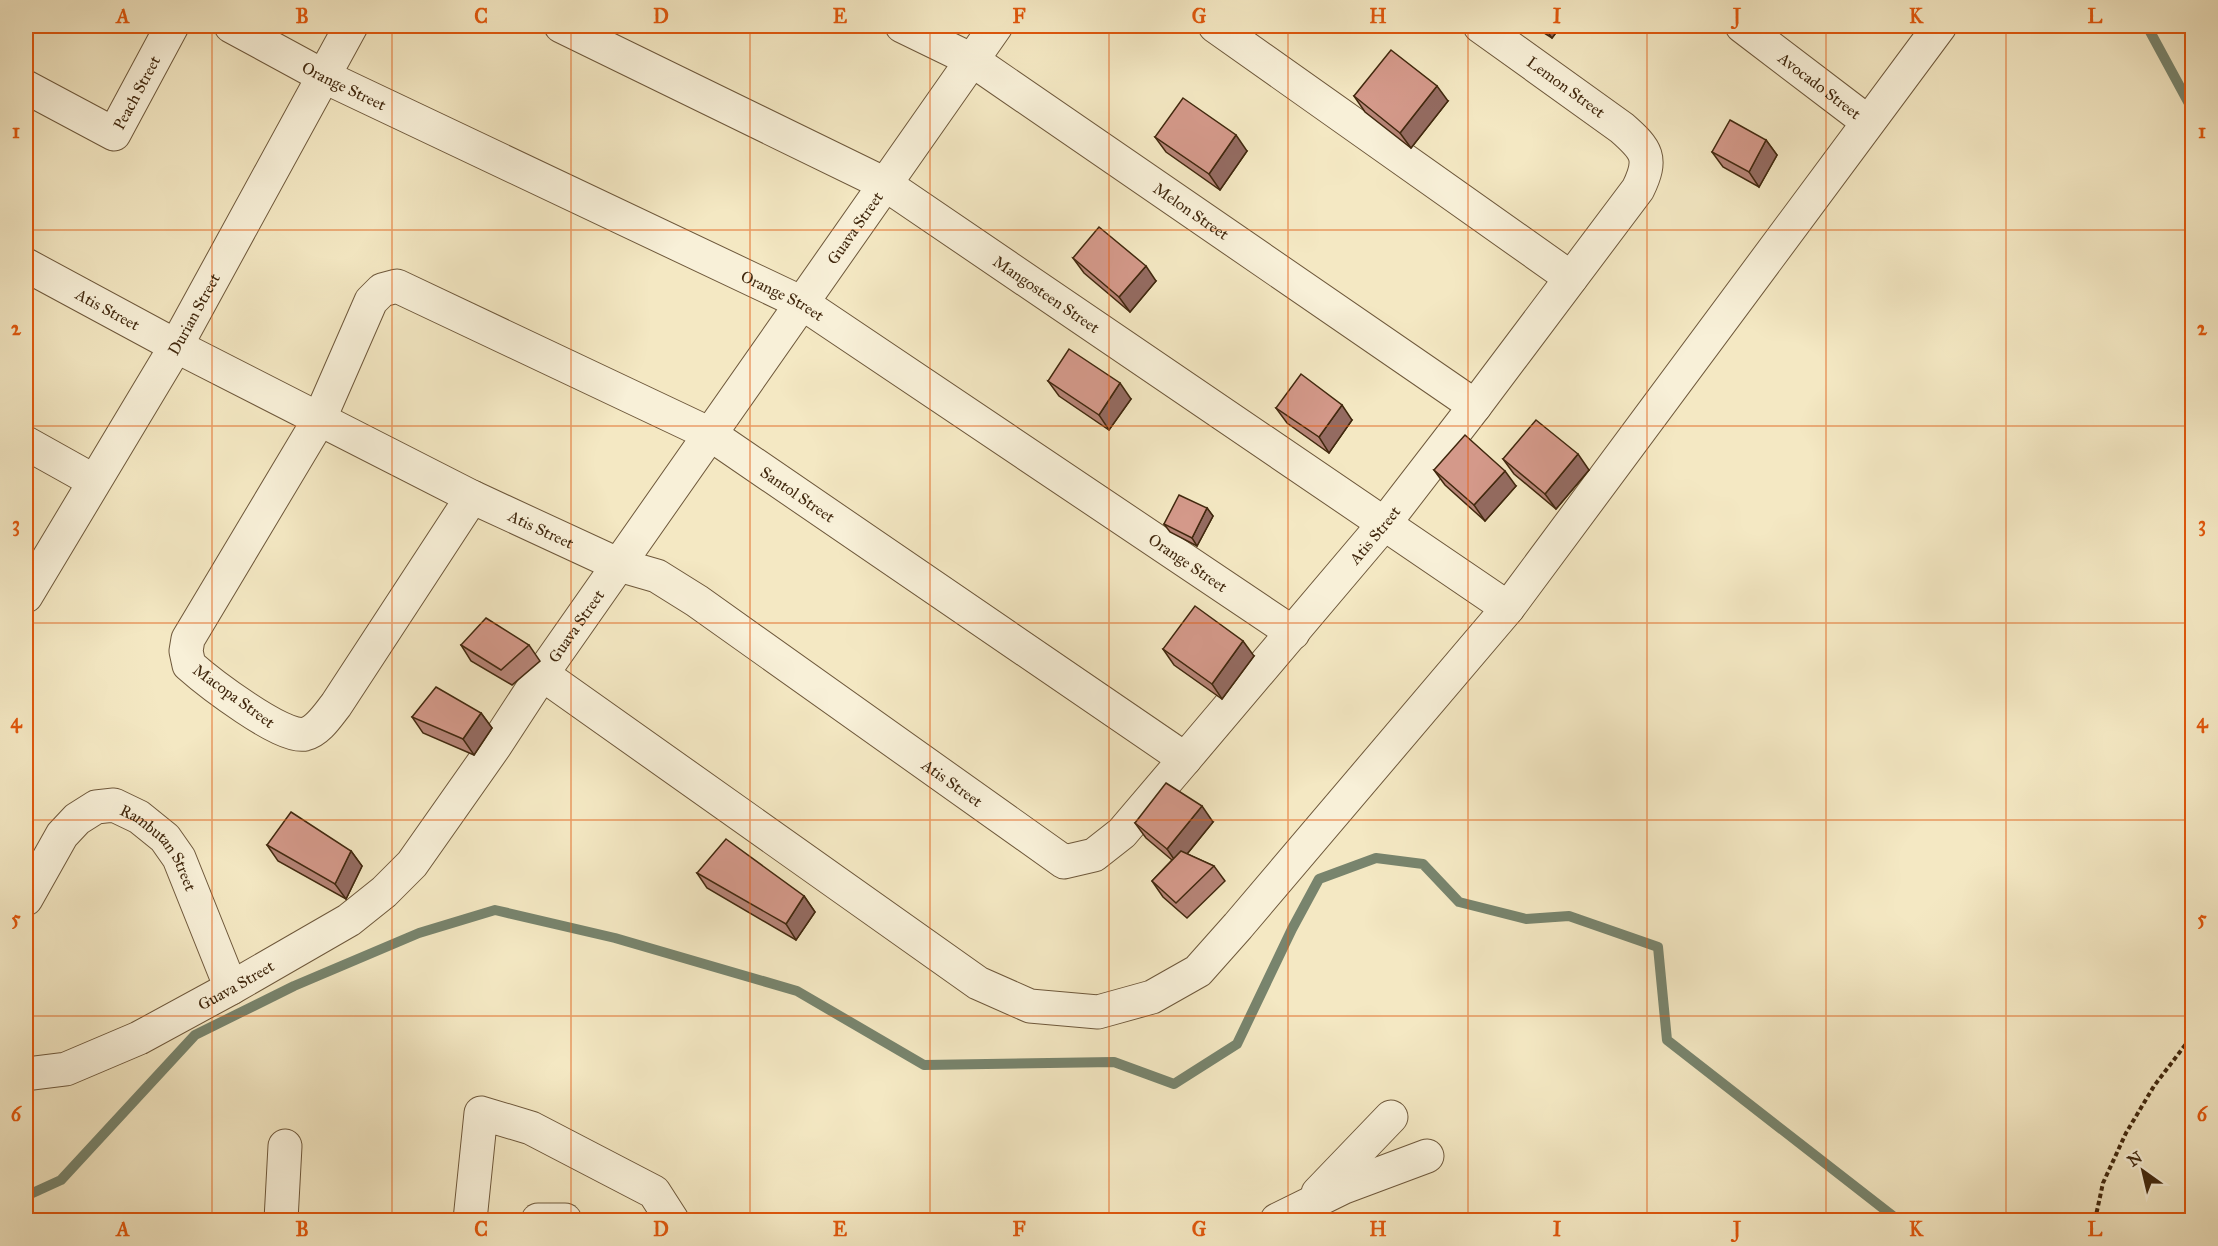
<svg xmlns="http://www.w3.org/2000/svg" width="2218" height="1246" viewBox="0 0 2218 1246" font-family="'IM FELL Great Primer',serif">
<rect width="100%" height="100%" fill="#f4e8c3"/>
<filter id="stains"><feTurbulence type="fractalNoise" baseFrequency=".00333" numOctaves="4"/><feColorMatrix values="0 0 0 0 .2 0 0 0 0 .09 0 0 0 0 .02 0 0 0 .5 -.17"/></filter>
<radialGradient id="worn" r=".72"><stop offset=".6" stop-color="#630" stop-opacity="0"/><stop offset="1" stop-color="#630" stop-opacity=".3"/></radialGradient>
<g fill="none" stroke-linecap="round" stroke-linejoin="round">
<!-- stream -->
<g stroke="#78846d" stroke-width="10">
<polyline points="2147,26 2192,109"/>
<polyline points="26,1196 61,1180 195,1035 294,986 419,933 495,910 615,938 797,991 924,1065 1114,1062 1174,1084 1237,1044 1292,929 1319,879 1376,858 1423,864 1459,902 1526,919 1569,916 1658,947 1667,1040 1898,1220"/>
</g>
<defs>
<g id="street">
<path id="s1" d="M231,26l92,50 479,227 491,330"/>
<path id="s2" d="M561,26l324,158 623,424"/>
<path id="s3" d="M902,26l70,34 503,346"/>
<polyline points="1215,26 1571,278"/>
<path id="s4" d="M1742,26l126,96"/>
<path id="s5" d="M26,87l88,47 58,-108"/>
<path id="s6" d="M26,265l150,81 296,151 147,68 38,11 40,25 367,261 30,-7 28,-22 63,-74 199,-235 91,-118 163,-217c15,-31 9,-39 -16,-61l-142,-102"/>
<polyline points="26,443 94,481"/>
<path id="s7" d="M472,497l-136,208c-8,10 -18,26 -31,29 -22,6 -98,-53 -116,-69l-3,-14 2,-12 131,-219 52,-119 11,-11 15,-4 313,148 475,325"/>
<path id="s8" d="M26,596l150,-250 175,-320"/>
<polyline points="542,674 978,983 1030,1006 1098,1012 1152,997 1198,971 1238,926 1508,608 1940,26"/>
<path id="s9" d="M26,899l36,-64 15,-16 19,-12 18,-2 25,12 26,21 14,20 52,130"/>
<path id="s10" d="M26,1074l40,-5 73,-31 92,-50 118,-68 35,-28 28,-28 83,-118 47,-72 454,-648"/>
<polyline points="1318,1193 1391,1117"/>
<polyline points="281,1220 285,1146"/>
<polyline points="470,1220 481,1113 531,1128 654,1192 672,1220"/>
<polyline points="538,1220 565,1220"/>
<polyline points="1277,1220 1344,1187 1427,1156"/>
</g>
</defs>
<!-- street casing -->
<use href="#street" stroke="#6e583b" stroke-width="35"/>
<!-- path -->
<polyline stroke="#41280e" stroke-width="4" stroke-dasharray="4.5 3" stroke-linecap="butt" points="2095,1220 2103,1183 2126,1133 2154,1086 2192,1036"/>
<!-- street -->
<use href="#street" stroke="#f8f0d8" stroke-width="33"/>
</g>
<!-- wall -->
<g fill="#b68477" stroke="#41280e" stroke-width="1.5">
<polygon points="1533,26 1561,26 1552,38"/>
<polygon points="1354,96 1448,101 1411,148 1365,112"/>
<polygon points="1155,137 1247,151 1220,190 1166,152"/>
<polygon points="1766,140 1777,155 1759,187 1723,167 1712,152"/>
<polygon points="1073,258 1156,281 1130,312 1084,273"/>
<polygon points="1048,381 1131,399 1109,430 1059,396"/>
<polygon points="1276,408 1352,420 1329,453 1287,423"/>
<polygon points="1503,459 1589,470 1556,509 1514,474"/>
<polygon points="1434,470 1516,486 1485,521 1445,485"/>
<polygon points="1207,508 1213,516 1197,546 1170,532 1164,524"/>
<polygon points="461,645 529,645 540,661 512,685 471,661"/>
<polygon points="1163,649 1254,656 1222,699 1174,665"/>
<polygon points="481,713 492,728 474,755 423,733 412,717"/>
<polygon points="1213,822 1187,854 1214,866 1225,881 1187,918 1163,897 1152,881 1172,860 1146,838 1135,823"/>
<polygon points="267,845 351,851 362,866 346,899 278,861"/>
<polygon points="697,873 804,896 815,912 796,940 707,888"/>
</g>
<!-- shaded-wall -->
<g fill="#946b61" stroke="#41280e" stroke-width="1.5">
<polygon points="1543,26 1561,26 1552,38"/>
<polygon points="1437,86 1448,101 1411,148 1400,133"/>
<polygon points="1236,135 1247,151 1220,190 1209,174"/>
<polygon points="1766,140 1777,155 1759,187 1749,172"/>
<polygon points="1146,266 1156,281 1130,312 1119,297"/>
<polygon points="1120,383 1131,399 1109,430 1099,415"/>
<polygon points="1342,405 1352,420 1329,453 1319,437"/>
<polygon points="1578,454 1589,470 1556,509 1545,494"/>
<polygon points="1505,471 1516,486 1485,521 1474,505"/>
<polygon points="1207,508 1213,516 1197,546 1192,538"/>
<polygon points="1243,641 1254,656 1222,699 1212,684"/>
<polygon points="481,713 492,728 474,755 463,739"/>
<polygon points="1202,806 1213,822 1178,865 1167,849"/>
<polygon points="351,851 362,866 346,899 335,884"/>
<polygon points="804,896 815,912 796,940 786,924"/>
</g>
<!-- building -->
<g fill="#d4998a" stroke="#41280e" stroke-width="1.5">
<polygon points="1391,50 1437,86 1400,133 1354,96"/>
<polygon points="1183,98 1236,135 1209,174 1155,137"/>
<polygon points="1730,120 1766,140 1749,172 1712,152"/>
<polygon points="1099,227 1146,266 1119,297 1073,258"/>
<polygon points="1069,349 1120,383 1099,415 1048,381"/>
<polygon points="1301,374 1342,405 1319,437 1276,408"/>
<polygon points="1536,420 1578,454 1545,494 1503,459"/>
<polygon points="1465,435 1505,471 1474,505 1434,470"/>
<polygon points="1179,495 1207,508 1192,538 1164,524"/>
<polygon points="1195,606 1243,641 1212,684 1163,649"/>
<polygon points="486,618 529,645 501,670 461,645"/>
<polygon points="436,687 481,713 463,739 412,717"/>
<polygon points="1166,783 1202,806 1167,849 1135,823"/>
<polygon points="291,812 351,851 335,884 267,845"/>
<polygon points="726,839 804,896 786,924 697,873"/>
<polygon points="1181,851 1214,866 1176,903 1152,881"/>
</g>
<!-- grid -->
<path fill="none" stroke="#e0570c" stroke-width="1.5" stroke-opacity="0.55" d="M212,26v1194M392,26v1194M571,26v1194M750,26v1194M930,26v1194M1109,26v1194M1288,26v1194M1468,26v1194M1647,26v1194M1826,26v1194M2006,26v1194M26,230h2166M26,426h2166M26,623h2166M26,820h2166M26,1016h2166"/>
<g text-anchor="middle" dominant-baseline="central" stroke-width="5" stroke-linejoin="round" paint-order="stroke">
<!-- street labels -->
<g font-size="16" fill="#41280e" stroke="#f8f0d8">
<text stroke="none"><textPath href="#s1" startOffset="128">Orange Street</textPath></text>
<text stroke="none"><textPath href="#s4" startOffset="98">Avocado Street</textPath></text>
<text transform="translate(1566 87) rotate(36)">Lemon Street</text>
<text stroke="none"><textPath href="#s5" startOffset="147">Peach Street</textPath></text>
<text stroke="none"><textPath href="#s3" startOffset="344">Melon Street</textPath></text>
<text stroke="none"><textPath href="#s10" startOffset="1220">Guava Street</textPath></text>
<text stroke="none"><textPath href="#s2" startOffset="556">Mangosteen Street</textPath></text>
<text stroke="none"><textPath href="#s1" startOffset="614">Orange Street</textPath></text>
<text stroke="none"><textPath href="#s6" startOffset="93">Atis Street</textPath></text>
<text stroke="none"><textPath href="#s8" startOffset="328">Durian Street</textPath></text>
<text stroke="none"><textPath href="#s7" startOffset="1324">Santol Street</textPath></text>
<text stroke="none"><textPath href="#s6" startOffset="579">Atis Street</textPath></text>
<text stroke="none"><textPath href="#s6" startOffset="1659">Atis Street</textPath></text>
<text stroke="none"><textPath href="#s1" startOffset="1100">Orange Street</textPath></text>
<text stroke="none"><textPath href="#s10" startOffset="734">Guava Street</textPath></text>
<text transform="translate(234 696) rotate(36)">Macopa Street</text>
<text stroke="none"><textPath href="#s6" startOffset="1065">Atis Street</textPath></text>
<text stroke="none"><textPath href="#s9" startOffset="200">Rambutan Street</textPath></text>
<text stroke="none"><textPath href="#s10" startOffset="230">Guava Street</textPath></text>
</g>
</g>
<!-- margin -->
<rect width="2218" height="1246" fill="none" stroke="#f4e8c3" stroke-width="66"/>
<!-- north arrow -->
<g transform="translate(2143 1171) rotate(326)" stroke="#f8f0d8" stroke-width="4.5" paint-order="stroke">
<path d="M0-4.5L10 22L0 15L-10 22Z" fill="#41280e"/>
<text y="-9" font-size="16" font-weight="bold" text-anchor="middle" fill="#41280e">N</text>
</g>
<rect x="33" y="33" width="2152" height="1180" fill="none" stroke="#e0570c" stroke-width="2"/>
<g font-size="20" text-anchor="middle" font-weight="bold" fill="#e0570c">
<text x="123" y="23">A</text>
<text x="302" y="23">B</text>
<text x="481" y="23">C</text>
<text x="661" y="23">D</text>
<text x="840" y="23">E</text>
<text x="1019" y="23">F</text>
<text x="1199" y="23">G</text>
<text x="1378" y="23">H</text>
<text x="1557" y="23">I</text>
<text x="1737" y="23">J</text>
<text x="1916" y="23">K</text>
<text x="2095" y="23">L</text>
<text x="16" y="138">1</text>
<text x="2202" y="138">1</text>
<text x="16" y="335">2</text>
<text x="2202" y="335">2</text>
<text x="16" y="531">3</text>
<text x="2202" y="531">3</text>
<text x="16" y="728">4</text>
<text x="2202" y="728">4</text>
<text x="16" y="925">5</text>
<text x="2202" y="925">5</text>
<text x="16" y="1121">6</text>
<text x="2202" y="1121">6</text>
<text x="123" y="1236">A</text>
<text x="302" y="1236">B</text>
<text x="481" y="1236">C</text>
<text x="661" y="1236">D</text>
<text x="840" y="1236">E</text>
<text x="1019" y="1236">F</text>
<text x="1199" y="1236">G</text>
<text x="1378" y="1236">H</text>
<text x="1557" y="1236">I</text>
<text x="1737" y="1236">J</text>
<text x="1916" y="1236">K</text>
<text x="2095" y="1236">L</text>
</g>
<rect width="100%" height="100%" filter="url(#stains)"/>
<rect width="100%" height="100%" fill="url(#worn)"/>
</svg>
